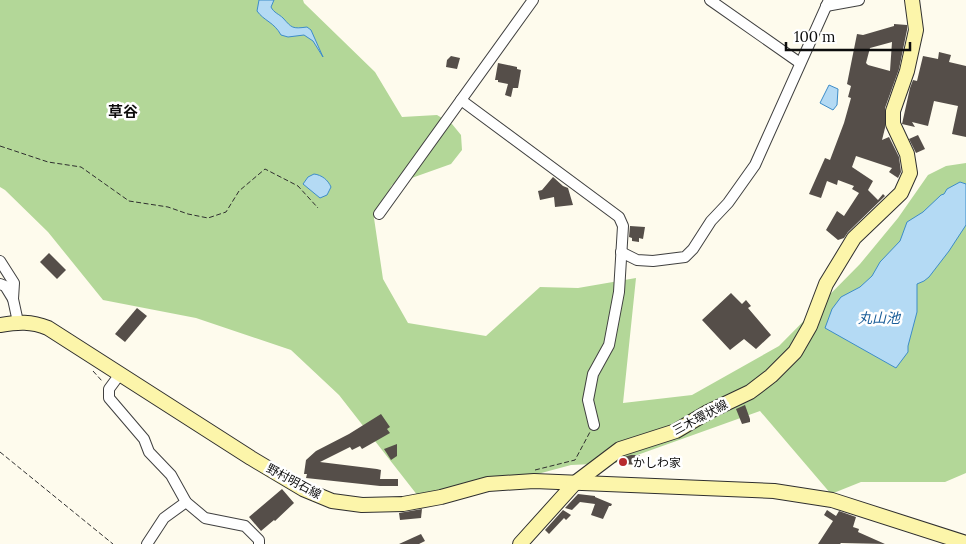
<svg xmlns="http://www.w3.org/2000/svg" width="966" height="544" viewBox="0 0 966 544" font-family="Lora,'Noto Sans JP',serif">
<rect width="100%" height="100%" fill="#fefbed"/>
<!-- forest -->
<polygon fill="#b3d798" points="0,0 303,0 304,3 375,72 402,117 437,115 452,124 461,135 462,150 451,164 392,185 374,218 383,279 408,323 486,336 540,287 578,288 636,278 623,403 692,395 779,346 860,264 898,218 928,175 946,166 966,163 966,473 945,482 861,482 831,494 760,411 615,463 571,465 482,489 418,496 339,395 291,350 196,318 103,300 48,232 5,190 0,187"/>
<!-- water -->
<g fill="#b4daf4" stroke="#3d8cc8">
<path d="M259,0h15l-3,7c3,6 8,7 12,11 9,10 9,11 24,9l4,3 12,27 -10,-16 -9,-6 -16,2 -7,-2c-7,-13 -17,-14 -24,-24z"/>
<polygon points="829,85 838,89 837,105 833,110 820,103"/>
<path d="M314,174c8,1 14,6 17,13l-4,8 -7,3 -17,-14 5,-7z"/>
<polygon points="960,182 966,184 966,225 949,251 929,277 924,281 917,284 917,312 908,346 908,352 896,368 825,328 832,309 841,297 860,287 872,276 880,262 900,241 907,222 923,212 941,195 944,194 947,189"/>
</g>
<!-- building -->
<g fill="#554e49" fill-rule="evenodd">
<path d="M894,24l13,1v5l-8,39 -14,39v20l-3,12 7,-3 10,20 2,15 -3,6 -9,-6 3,-4 -36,-12 -4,11 21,14 -5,9 10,10 5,-6 2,2 -37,36 -4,6 -6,2 -12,-10 11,-19 7,5 15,-23 -7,-4 2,-3 -16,-6 -1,5 -10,-4 -6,17 -12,-4 16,-36 5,2 14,-37 7,-25 -3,-1 3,-11 -4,-2 10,-50 6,1 31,-9zM892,42l-2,29 -22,-6 -2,-2 4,-15z"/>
<polygon points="939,52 951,55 949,62 966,66 966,137 952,134 958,106 934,101 928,126 912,122 915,127 902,124 910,88 913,80 917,81 923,56 938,59"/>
<polygon points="451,56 460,58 457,69 446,67 447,60"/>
<polygon points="498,63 517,67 517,69 521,70 518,88 513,88 511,97 505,95 508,84 498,82 498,80 495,80"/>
<polygon points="918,135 925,149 916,153 909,139"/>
<polygon points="553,177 563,186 568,188 573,205 555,207 554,197 540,200 538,191 542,190"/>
<polygon points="630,226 645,227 643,239 639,238 639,242 632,241 632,238 629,237"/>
<polygon points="49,253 66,270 57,279 40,262"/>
<polygon points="731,293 742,304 746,300 751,306 748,308 771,335 756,349 744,339 730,350 702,320"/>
<polygon points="137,308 147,316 125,342 115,334"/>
<polygon points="745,405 750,419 750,422 742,424 736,409"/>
<polygon points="381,414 390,427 387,429 390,433 362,449 360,446 352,450 350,447 320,462 377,469 381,470 380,479 398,479 398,486 380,486 306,478 307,474 304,474 306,460 316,451 349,434"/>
<polygon points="397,444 397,456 391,460 384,449"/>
<polygon points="631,455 640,455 640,464 637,464 637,465 624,464 624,457"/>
<polygon points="282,489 294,503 275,521 274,520 261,531 249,517"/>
<polygon points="578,494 595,496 595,497 612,504 611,506 609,506 603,519 591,515 595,504 580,502 572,510 565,508"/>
<polygon points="422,509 421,518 400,520 399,513"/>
<polygon points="563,510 571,515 566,520 564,518 549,534 545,530"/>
<polygon points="827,510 836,516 839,511 856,517 853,527 859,529 858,532 885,544 841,543 840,544 818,544 833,521 824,515"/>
<polygon points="421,534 425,541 419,544 399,544"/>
</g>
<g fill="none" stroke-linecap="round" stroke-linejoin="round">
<defs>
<g id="minor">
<polyline points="710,0 800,63"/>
<polyline points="826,6 859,0"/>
<polyline points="461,100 619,217 623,226 619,292 609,345 593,374 588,400 594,425"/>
<polyline points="379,214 533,0"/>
<polyline points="621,252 637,260 653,261 685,257 693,249 711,221 728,203 755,165 829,0"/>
<polyline points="0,261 14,283 13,299 18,322"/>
<polyline points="0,284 5,286 13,299"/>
<polyline points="120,374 109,389 109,398 144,439 149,452 171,475 186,502 205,518 245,526 259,540 259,544"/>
<polyline points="147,544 164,518 186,502"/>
</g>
<g id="secondary">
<path d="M0,325c18,-3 31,-4 48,3l203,130 52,31 29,12 30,4 41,-1 38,-7 47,-13 46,-3 240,10 58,9 134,43"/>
<polyline points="520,544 575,483 620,449 676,431 708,412 750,392 771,376 795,352 810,326 826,284 854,238 901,193 910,173 907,154 893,124 893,111 907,71 916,30 912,0"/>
</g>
</defs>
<!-- minor casing -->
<use href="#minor" stroke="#404040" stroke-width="12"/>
<!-- secondary casing -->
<use href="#secondary" stroke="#2f2f2f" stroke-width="16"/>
<!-- path -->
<g stroke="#2f2f2f" stroke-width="1" stroke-dasharray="5 2.5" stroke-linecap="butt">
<polyline points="0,146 48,162 81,167 129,201 168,207 188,214 208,218 226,212 239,191 265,169 298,186 318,208"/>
<polyline points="93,371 102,381"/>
<polyline points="0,452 113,544"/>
<polyline points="535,470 575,460 590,432"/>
</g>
<!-- minor -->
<use href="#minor" stroke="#fff" stroke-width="10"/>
<!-- secondary -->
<use href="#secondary" stroke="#fcf5aa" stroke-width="14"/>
</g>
<!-- markers -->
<circle fill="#b72a2d" stroke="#fff" stroke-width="2" cx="623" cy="462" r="5"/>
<g text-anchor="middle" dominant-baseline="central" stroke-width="5" stroke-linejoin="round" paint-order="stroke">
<!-- street labels -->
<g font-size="12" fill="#0d0d0d" stroke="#fff">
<text transform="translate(700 417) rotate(-28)">三木環状線</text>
<text transform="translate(294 481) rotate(28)">野村明石線</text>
</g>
<!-- poi labels -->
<g font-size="12" fill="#0d0d0d" stroke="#fff" text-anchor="start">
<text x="633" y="462">かしわ家</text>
</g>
<!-- water labels -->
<g font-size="14" font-style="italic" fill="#1b5e99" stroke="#fff">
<text x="879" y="318">丸山池</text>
</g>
<!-- quarter labels -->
<g font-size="15" font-weight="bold" fill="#0d0d0d" stroke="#fff">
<text x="123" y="111">草谷</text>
</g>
</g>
<!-- scale -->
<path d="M786 42v8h124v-8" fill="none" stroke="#0d0d0d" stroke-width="2.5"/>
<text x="794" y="42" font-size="15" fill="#0d0d0d" stroke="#ffffff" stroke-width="4" paint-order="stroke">100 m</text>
</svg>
